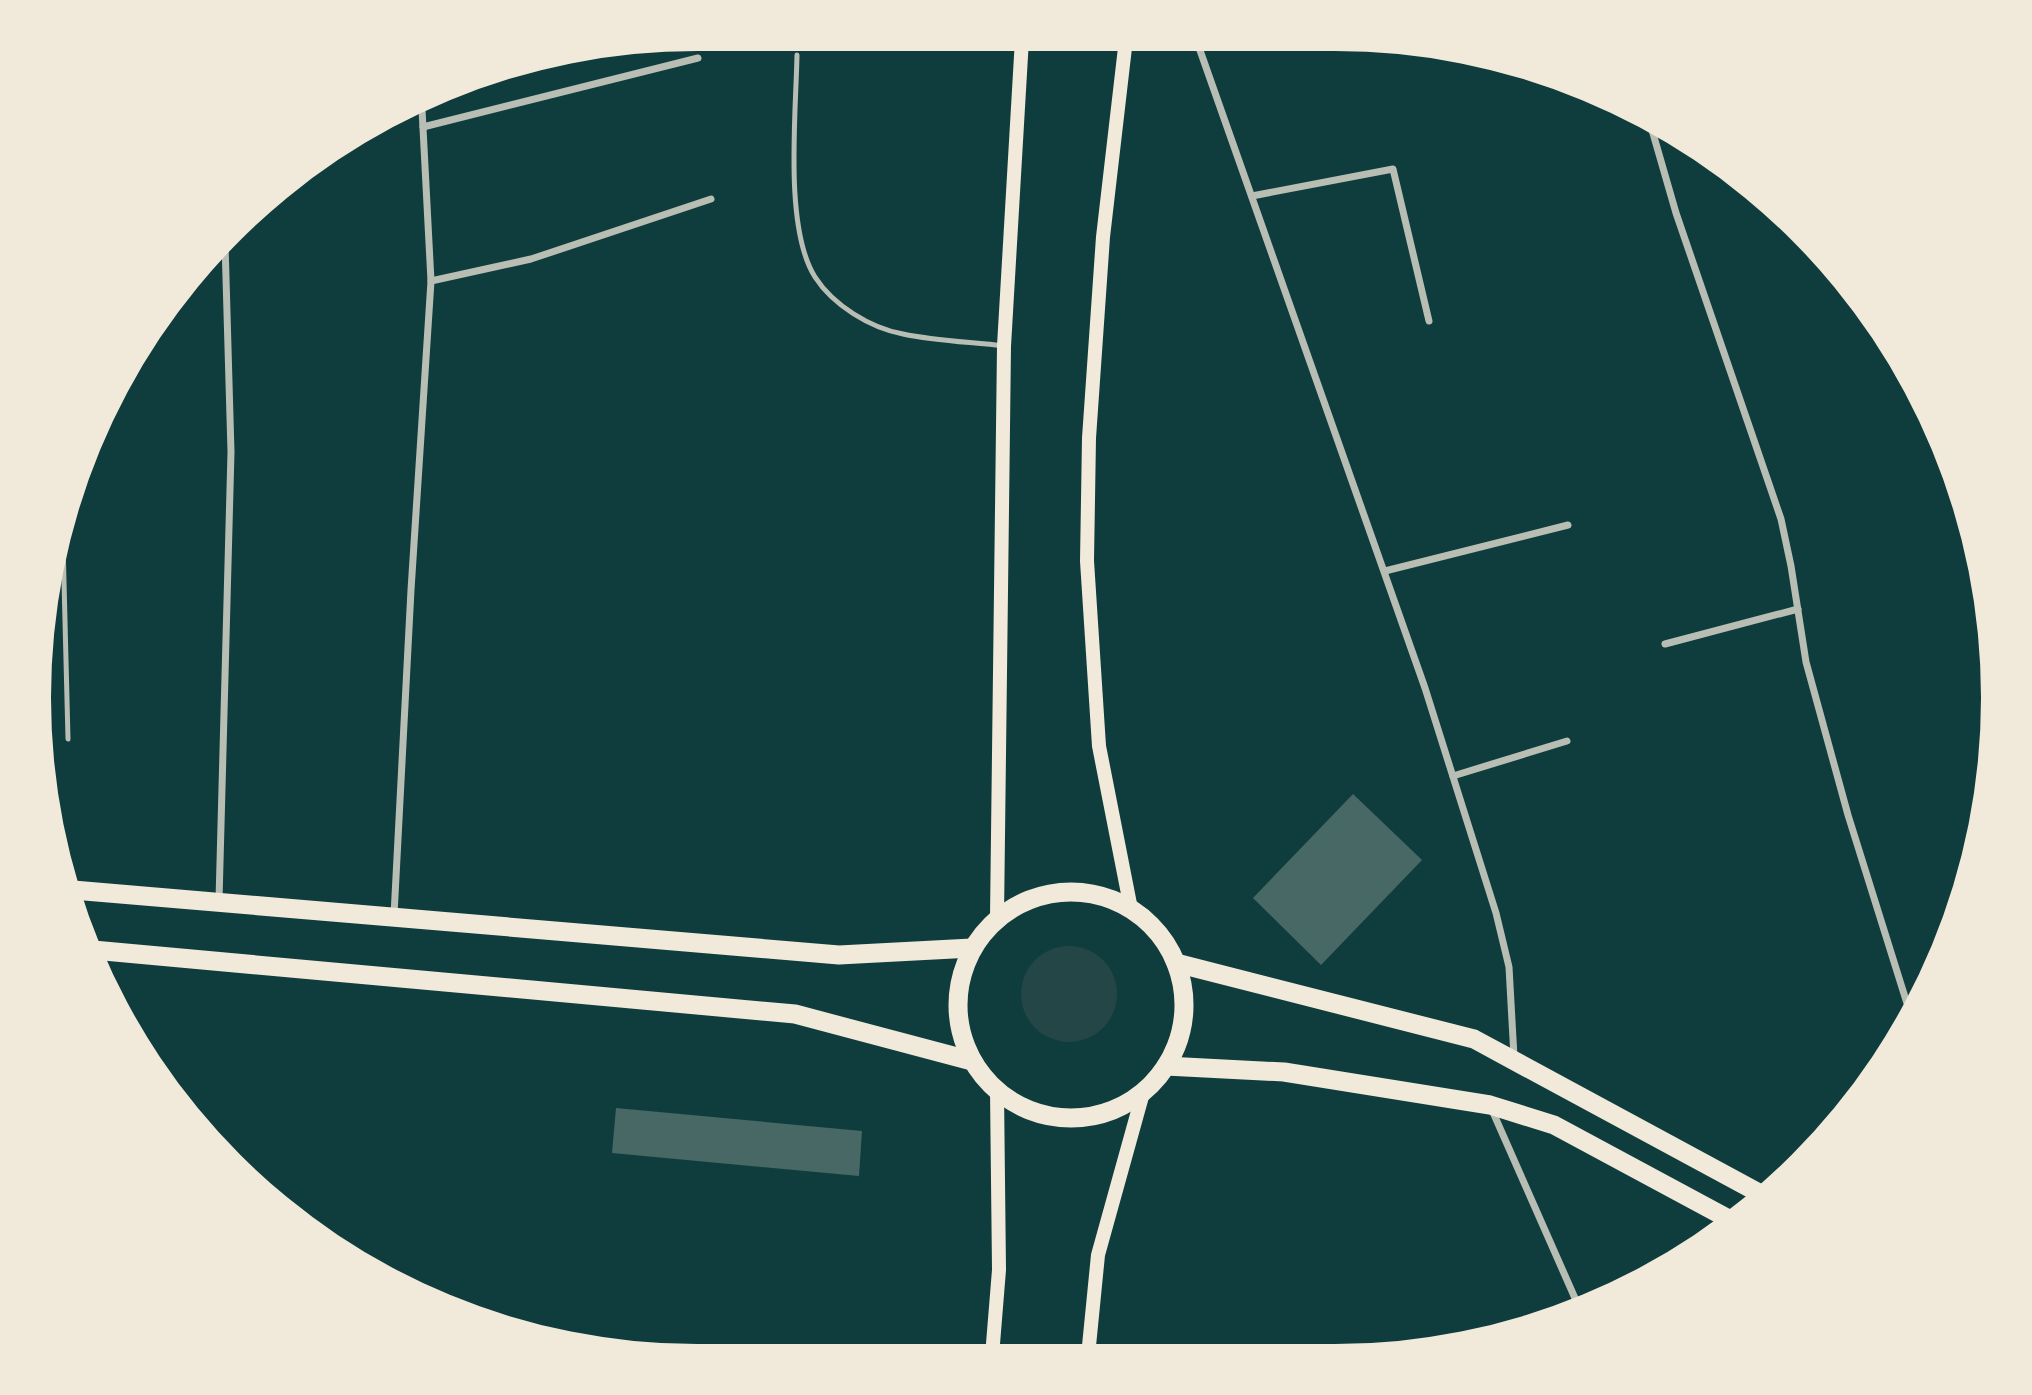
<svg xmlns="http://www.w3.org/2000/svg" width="2032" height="1395" viewBox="0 0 2032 1395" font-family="Arial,sans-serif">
<rect width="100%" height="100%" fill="#0f3d3e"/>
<!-- green -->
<circle fill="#244646" cx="1069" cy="994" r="48"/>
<!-- building -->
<g fill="#486865">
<polygon points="1353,794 1422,860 1321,965 1253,898"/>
<polygon points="616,1108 862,1131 859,1176 612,1153"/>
</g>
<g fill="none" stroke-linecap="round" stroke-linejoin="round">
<!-- service -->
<g stroke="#b8beb3" stroke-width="5">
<path d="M797,55c-1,58 -13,173 18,222 18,28 55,51 88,57 33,7 68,8 101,12"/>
<polyline points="63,542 68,739"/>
</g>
<!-- minor -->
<g stroke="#b8beb3" stroke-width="7">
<polyline points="1196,39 1425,688 1496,913 1509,967 1514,1057"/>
<polyline points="1650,123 1676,213 1781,519 1791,566 1806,662 1848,815 1910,1013"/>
<polyline points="423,127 698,58"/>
<polyline points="1252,196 1393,169 1429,321"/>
<polyline points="431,281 531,259 711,199"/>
<polyline points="1385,571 1568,525"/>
<polyline points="1665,644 1798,609"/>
<polyline points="1453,776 1567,741"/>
<polyline points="219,900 231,452 225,243"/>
<polyline points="394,915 411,590 431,281 422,109"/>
<polyline points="1492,1110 1578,1305"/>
</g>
<!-- secondary -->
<g stroke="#f1e9da" stroke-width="14">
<polyline points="1126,39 1103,237 1089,438 1087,561 1099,746 1131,909"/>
<polyline points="997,917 1004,346 1022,39"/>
<polyline points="992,1356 999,1270 997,1091"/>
<polyline points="1088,1356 1098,1255 1143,1093"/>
</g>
<!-- trunk -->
<g stroke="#f1e9da" stroke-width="19">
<polyline points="73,890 839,955 972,948"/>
<circle cx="1071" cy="1005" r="113"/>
<polyline points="93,950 795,1014 972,1061"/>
<polyline points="1176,963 1474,1039 1759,1193"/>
<polyline points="1166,1066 1284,1072 1490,1105 1554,1125 1725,1217"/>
</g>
</g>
<!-- crop -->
<path d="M0 0H2032V1395H0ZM697 51H1335A646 646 0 0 1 1981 697V698A646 646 0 0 1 1335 1344H697A646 646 0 0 1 51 698V697A646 646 0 0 1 697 51Z" fill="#f1e9da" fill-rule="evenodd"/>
</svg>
